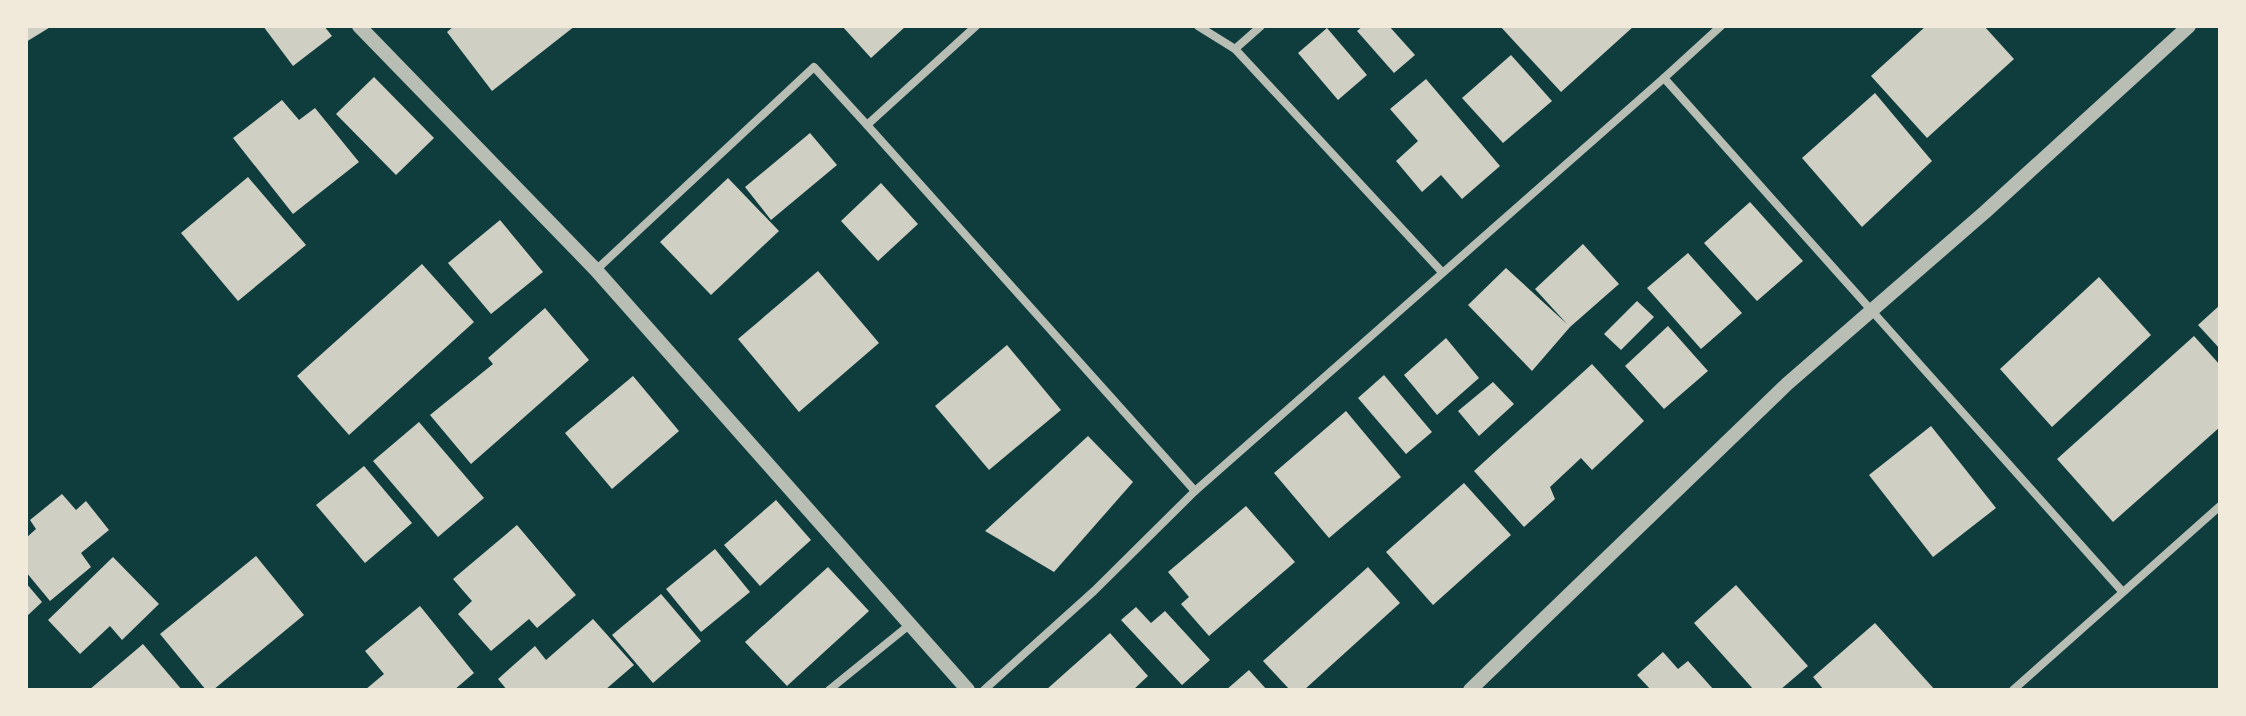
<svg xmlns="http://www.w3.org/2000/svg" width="2246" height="716" viewBox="0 0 2246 716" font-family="Karla,sans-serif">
<rect width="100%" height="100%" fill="#0f3d3e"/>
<!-- building -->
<g fill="#cfcfc3">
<polygon points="26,26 52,26 26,42"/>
<polygon points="263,26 324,26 332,36 293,66"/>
<polygon points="454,26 575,26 492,91 447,32"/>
<polygon points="842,26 906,26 871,58"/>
<polygon points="1363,26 1389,26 1415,55 1394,73 1357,31"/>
<polygon points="1500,26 1634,26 1561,92"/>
<polygon points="1926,26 1984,26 2014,59 1927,138 1871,76"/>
<polygon points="1327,28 1367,75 1338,100 1298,53"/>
<polygon points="1511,55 1552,101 1503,143 1462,98"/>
<polygon points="374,77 434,138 396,175 336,114"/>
<polygon points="1426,79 1500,166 1462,199 1441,175 1422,192 1396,161 1418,141 1390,109"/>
<polygon points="1875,93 1932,161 1862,227 1802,158"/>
<polygon points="282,100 299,120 315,108 359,162 293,214 233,138"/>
<polygon points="810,133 837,165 771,220 745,187"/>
<polygon points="248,177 306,245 238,301 181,233"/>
<polygon points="728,178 779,231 711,295 660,242"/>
<polygon points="881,183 918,224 878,261 841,221"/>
<polygon points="1750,202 1803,261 1757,301 1704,243"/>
<polygon points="500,220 543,272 491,314 448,263"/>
<polygon points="1583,244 1619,284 1570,327 1532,371 1468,305 1506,268 1567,324 1535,289"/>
<polygon points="1688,253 1742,313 1701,349 1647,288"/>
<polygon points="422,264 474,322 349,435 297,376"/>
<polygon points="818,271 879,343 799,412 738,339"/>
<polygon points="2099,277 2151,335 2052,427 2000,369"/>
<polygon points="1637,301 1654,317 1621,350 1604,334"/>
<polygon points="2220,305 2220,349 2198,325"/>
<polygon points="545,308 589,360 471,464 430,415 493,364 488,358"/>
<polygon points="1668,326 1708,371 1664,409 1625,366"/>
<polygon points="2194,336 2220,365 2220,427 2113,522 2057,459"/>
<polygon points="1446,338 1479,378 1437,415 1404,375"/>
<polygon points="1007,345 1061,410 989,470 935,406"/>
<polygon points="1592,364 1644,421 1592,470 1581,458 1550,487 1555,499 1524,527 1474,471"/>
<polygon points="1384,375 1432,432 1406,454 1358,398"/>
<polygon points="633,376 679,431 612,489 565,433"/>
<polygon points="1493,382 1514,404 1479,436 1458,411"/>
<polygon points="1346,411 1401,477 1329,538 1274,473"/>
<polygon points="419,422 484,498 438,537 373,461"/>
<polygon points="1931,426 1996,508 1933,557 1869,475"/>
<polygon points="1088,436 1133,482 1054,572 985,531"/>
<polygon points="364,466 412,523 365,563 316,505"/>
<polygon points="1464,483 1511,535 1433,605 1386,552"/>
<polygon points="62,494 76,510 86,501 109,530 81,553 91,567 50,601 26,572 26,538 36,529 30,520"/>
<polygon points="776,500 811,540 760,586 724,545"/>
<polygon points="1246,506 1295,562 1209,636 1181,604 1189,597 1168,572"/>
<polygon points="517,525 576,595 537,628 529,619 491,651 458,614 472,601 453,579"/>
<polygon points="715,549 750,592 701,632 666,589"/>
<polygon points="256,556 304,615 213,690 206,690 160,634"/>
<polygon points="113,557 159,604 122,640 110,626 80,654 48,620"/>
<polygon points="828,567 869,611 787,686 745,642"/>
<polygon points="1368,567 1400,603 1304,690 1290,690 1263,661"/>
<polygon points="26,583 42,602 26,617"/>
<polygon points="1736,585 1808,666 1780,690 1754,690 1694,623"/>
<polygon points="661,594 701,641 653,683 612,635"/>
<polygon points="420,606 474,673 454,690 365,690 384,674 365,651"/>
<polygon points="1136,607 1151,623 1165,611 1210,660 1182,685 1121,620"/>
<polygon points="593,619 634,665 605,690 507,690 498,679 535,646 546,660"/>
<polygon points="1875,623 1935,690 1824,690 1813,677"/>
<polygon points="1110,633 1148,676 1133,690 1046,690"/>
<polygon points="143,644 182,690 89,690"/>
<polygon points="1663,652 1678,669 1688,661 1714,690 1651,690 1637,675"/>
<polygon points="1249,670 1267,690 1226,690"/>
</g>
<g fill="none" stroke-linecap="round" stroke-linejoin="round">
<!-- minor -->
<g stroke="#b8beb3" stroke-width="8">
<polyline points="1198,26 1235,49 1442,272"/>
<polyline points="1721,26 1664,78 2121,590"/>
<polyline points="1235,49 1261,26"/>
<polyline points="867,125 1195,491"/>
<polyline points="596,270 814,67 867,125 976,26"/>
<polyline points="829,690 908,626"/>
<polyline points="984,690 1094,591 1195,491 1664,78"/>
<polyline points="2013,690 2220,506"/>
</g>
<!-- tertiary -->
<g stroke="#b8beb3" stroke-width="14">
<polyline points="359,26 596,270 968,690"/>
<polyline points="1470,690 1787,384 1985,212 2189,26"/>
</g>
</g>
<!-- border -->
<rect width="2246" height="716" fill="none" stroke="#f1e9da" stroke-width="56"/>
</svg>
